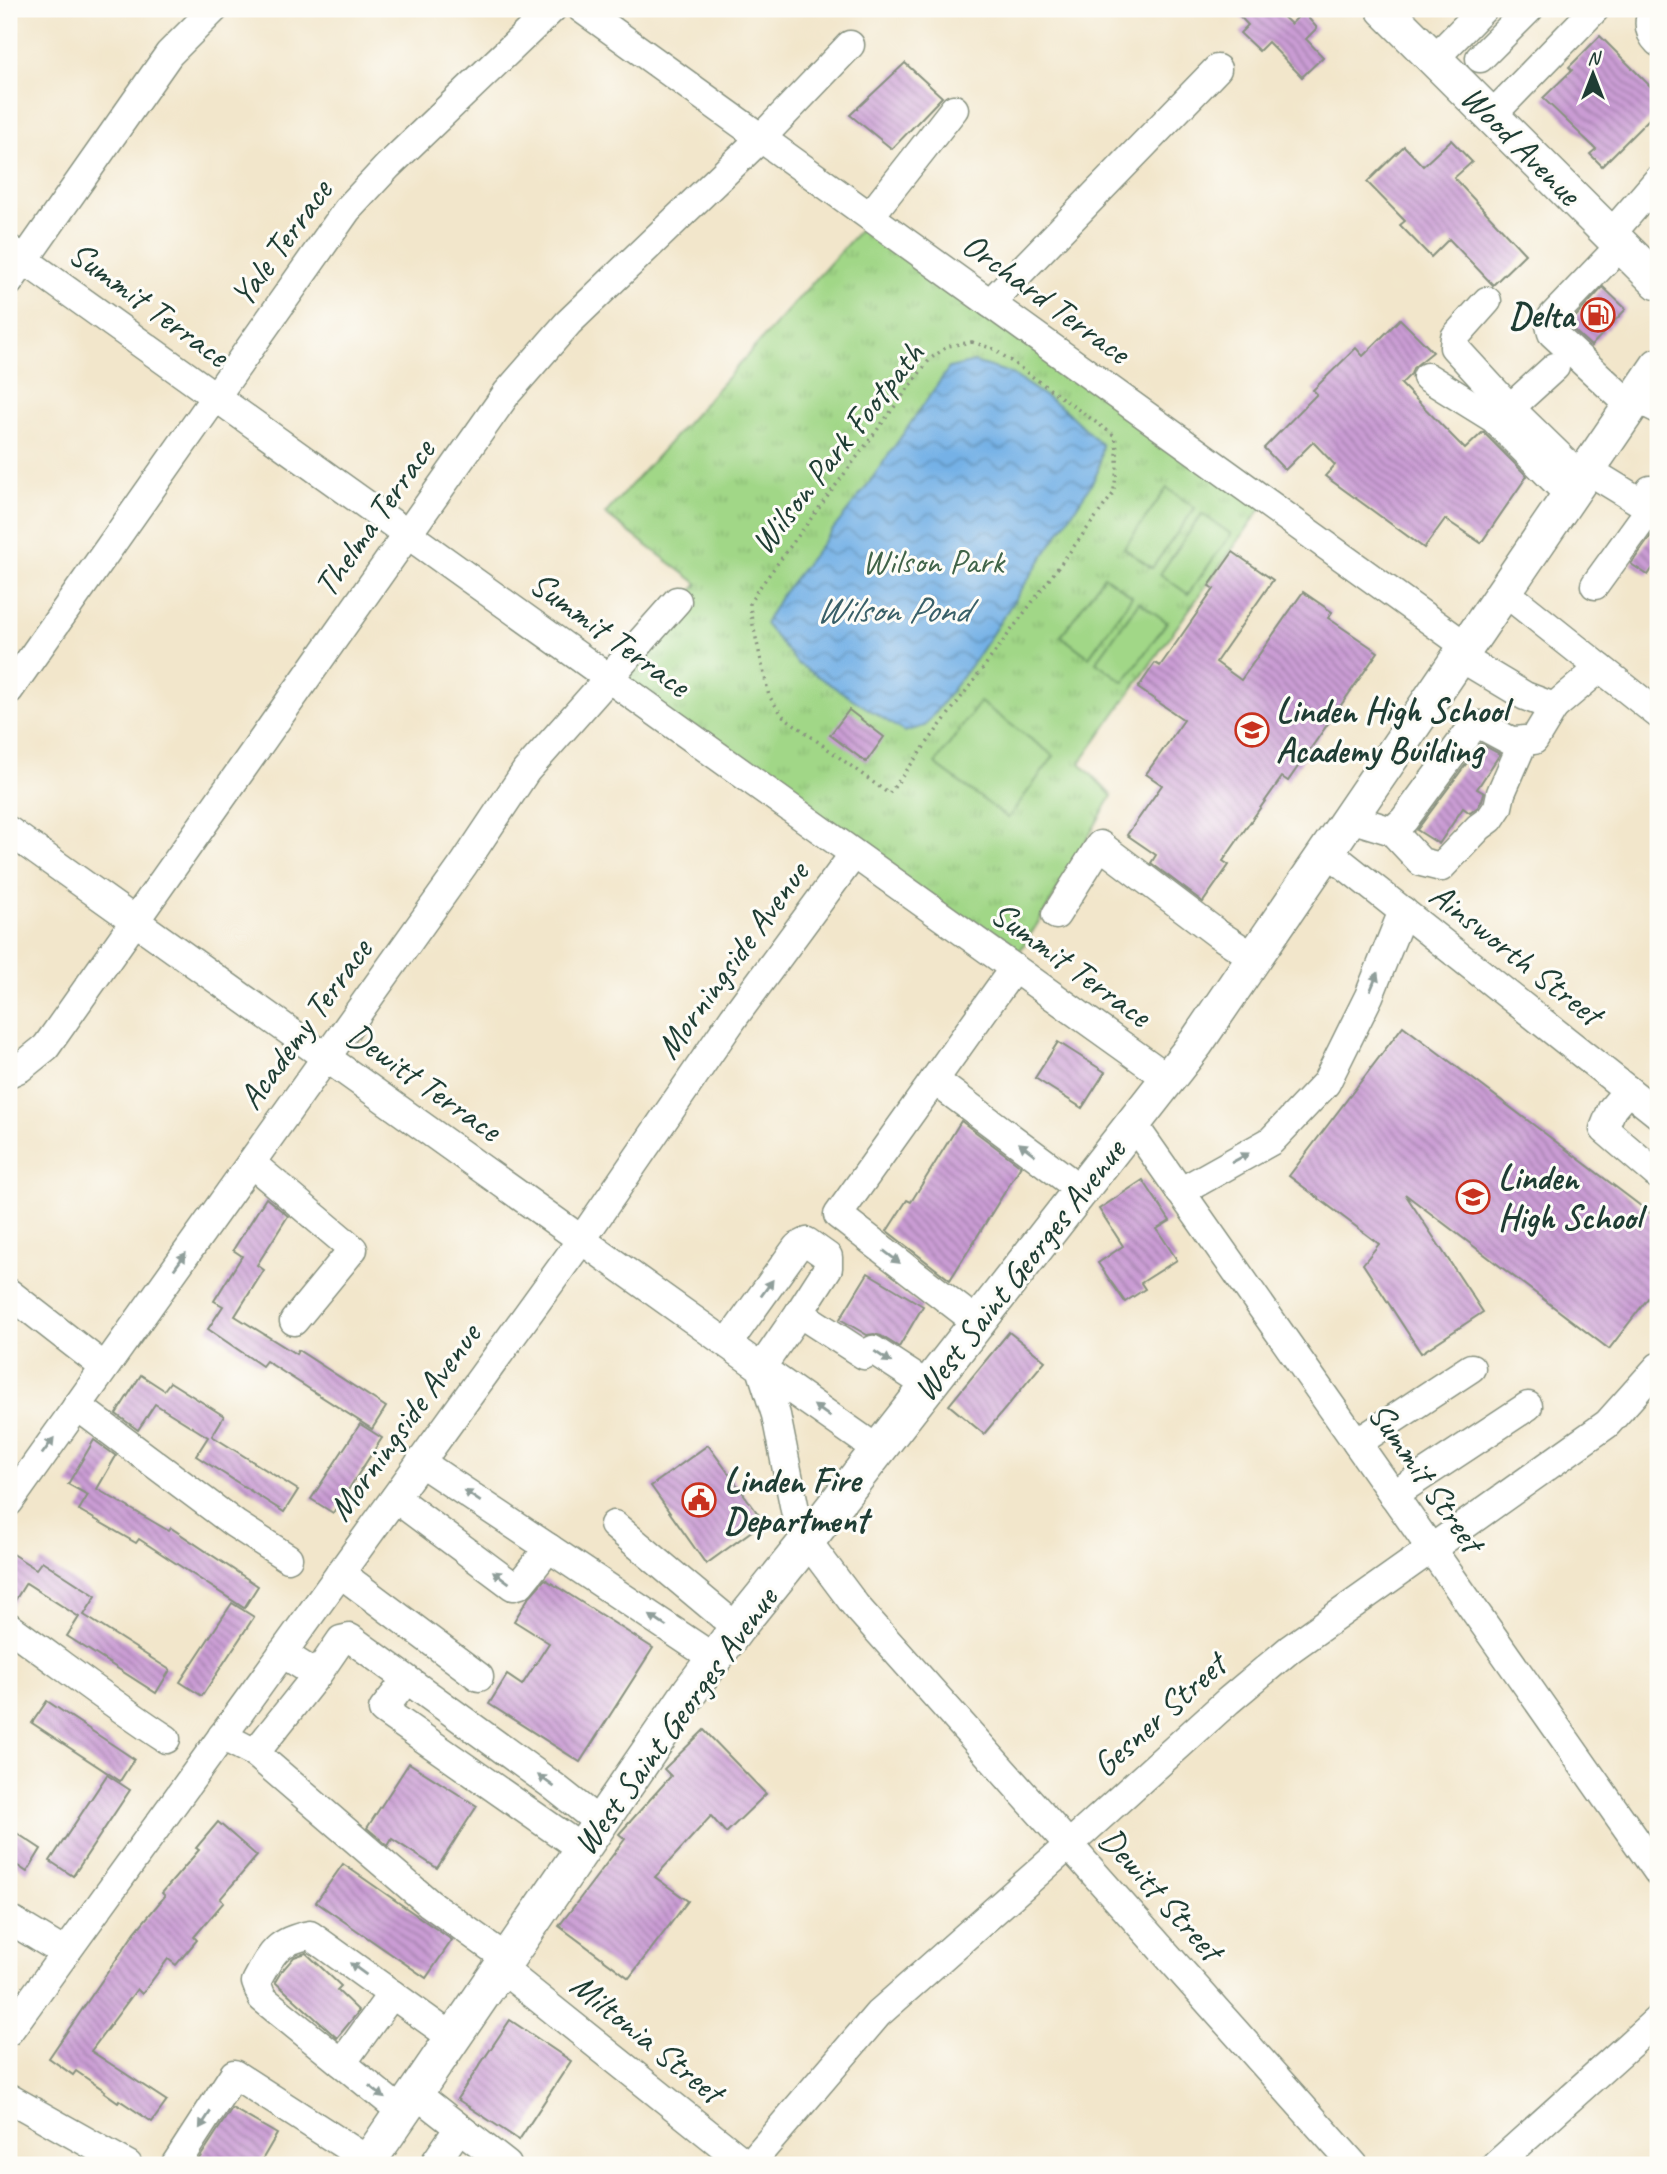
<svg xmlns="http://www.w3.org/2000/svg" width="1667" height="2174" viewBox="0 0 1667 2174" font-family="Caveat,sans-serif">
<defs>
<pattern id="grass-tufts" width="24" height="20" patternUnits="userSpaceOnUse" patternTransform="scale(1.75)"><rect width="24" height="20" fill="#a1d787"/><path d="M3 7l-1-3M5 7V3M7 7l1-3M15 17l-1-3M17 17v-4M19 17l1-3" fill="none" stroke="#8ab975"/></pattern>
<pattern id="water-waves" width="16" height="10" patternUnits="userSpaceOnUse" patternTransform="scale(1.75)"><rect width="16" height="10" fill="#74b1e6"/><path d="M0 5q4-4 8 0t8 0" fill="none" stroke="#5f91bb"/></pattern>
<pattern id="building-back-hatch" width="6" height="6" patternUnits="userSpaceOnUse" patternTransform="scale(1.75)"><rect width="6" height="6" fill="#ca9cd4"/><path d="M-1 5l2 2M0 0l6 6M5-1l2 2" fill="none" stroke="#a380ad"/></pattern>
</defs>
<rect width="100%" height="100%" fill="#fdfcf7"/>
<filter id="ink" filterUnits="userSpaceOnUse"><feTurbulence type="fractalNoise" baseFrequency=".0143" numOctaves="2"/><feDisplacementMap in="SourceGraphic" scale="14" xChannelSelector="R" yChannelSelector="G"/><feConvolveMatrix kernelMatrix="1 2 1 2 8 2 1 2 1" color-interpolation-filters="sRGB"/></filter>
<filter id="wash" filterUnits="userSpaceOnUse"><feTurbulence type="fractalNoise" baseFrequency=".00686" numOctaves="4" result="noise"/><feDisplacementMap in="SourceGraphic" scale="28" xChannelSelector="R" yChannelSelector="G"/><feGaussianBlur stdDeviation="1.57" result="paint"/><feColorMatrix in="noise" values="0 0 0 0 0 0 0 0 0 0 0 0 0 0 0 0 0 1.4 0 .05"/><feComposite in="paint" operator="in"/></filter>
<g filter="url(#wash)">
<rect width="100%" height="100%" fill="#f2e6cb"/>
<!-- grass -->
<polygon fill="url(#grass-tufts)" stroke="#608a5e" stroke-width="2" points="867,222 1263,506 1080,763 1112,796 1043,915 1014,960 617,679 698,584 605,514"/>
<!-- pitch -->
<g fill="#a1d787" stroke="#608a5e" stroke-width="2">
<polygon points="1167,488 1195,508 1152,568 1124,548"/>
<polygon points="1202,514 1231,534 1188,594 1160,574"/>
<polygon points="1104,576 1132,596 1089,657 1061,636"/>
<polygon points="1139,602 1167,622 1124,682 1096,662"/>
<polygon points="980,702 1054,756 1008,818 935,764"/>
</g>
<!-- water -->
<polygon fill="url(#water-waves)" stroke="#4a778d" stroke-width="2" points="974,362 1010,373 1064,409 1102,445 1098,471 1092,483 976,658 925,726 904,732 797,663 765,624 780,597 864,490 949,368"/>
<g id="blocks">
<!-- building -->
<g fill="url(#building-back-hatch)">
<polygon points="1233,9 1275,9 1291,24 1303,12 1317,28 1306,39 1323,57 1302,77 1268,42 1259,51 1240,33 1248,25"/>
<polygon points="1600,36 1658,94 1658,110 1602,166 1590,154 1596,149 1543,98 1572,70 1569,67"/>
<polygon points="905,63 942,97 892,149 850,115"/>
<polygon points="1451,140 1472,162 1454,178 1525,254 1493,285 1449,239 1431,257 1400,225 1405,221 1367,182 1404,146 1423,166"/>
<polygon points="1603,287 1626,309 1591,346 1568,325"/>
<polygon points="1400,319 1433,352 1413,368 1411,374 1401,384 1465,449 1483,432 1527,476 1481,543 1445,519 1424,548 1325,476 1335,465 1313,442 1285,470 1264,448 1317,394 1313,390 1356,348 1363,356"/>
<polygon points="1658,526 1658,560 1648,575 1631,564"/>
<polygon points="1233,552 1273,580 1216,662 1241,680 1303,592 1332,612 1328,618 1378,652 1288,781 1282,777 1223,861 1229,865 1203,902 1151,863 1156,855 1127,835 1162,785 1146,774 1184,720 1138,688 1155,663 1160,666 1214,589 1209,586"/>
<polygon points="849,710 884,737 866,762 830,735"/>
<polygon points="1481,744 1500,754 1477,789 1484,793 1482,800 1478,807 1470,813 1463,808 1439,844 1417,830"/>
<polygon points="1403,1026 1658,1219 1658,1285 1609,1349 1405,1194 1483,1312 1421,1353 1363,1264 1379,1244 1289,1176"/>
<polygon points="1058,1042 1105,1072 1082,1108 1035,1078"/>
<polygon points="961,1121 1021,1166 950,1280 887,1231 907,1200 911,1202"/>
<polygon points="1143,1180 1170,1221 1157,1229 1177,1260 1141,1283 1145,1289 1125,1302 1098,1263 1123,1246 1099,1209"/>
<polygon points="266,1198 288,1216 257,1265 264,1270 235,1316 296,1354 298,1350 386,1407 372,1429 266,1361 262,1366 208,1329 223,1306 214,1301 242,1256 233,1250"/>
<polygon points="868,1273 923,1306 899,1347 881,1336 874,1334 867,1335 840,1319"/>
<polygon points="1009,1332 1045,1361 984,1434 949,1405"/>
<polygon points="141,1375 164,1390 170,1382 224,1416 212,1436 298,1490 284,1512 196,1456 208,1437 155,1404 138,1430 116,1414"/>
<polygon points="360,1424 382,1438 333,1513 311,1499"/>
<polygon points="94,1440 116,1456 97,1489 169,1531 171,1528 258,1586 244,1608 139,1539 136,1543 79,1510 88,1495 68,1484"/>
<polygon points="708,1445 764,1522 706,1564 651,1486"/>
<polygon points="9,1552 36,1569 42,1561 96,1596 84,1615 170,1670 156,1693 67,1636 79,1617 26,1583 9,1610"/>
<polygon points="545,1579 653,1648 580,1762 489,1704 507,1675 522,1685 549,1643 514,1621 529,1597"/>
<polygon points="232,1603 254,1617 202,1696 180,1682"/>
<polygon points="47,1701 134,1759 120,1781 32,1723"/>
<polygon points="704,1730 766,1794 726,1833 711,1816 655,1877 688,1901 629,1978 559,1926 625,1839 619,1834 671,1776 664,1769"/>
<polygon points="409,1763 477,1806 437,1868 392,1839 388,1846 367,1828"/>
<polygon points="107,1775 130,1790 73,1876 50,1861"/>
<polygon points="218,1822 257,1856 220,1899 224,1902 194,1937 197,1940 176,1965 168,1959 142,1994 137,1989 91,2051 167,2101 152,2122 119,2100 118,2102 104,2092 105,2091 76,2071 73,2075 49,2058 135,1932 165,1896 162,1893 199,1850 196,1848"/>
<polygon points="9,1828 41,1849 27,1872 9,1860"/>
<polygon points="343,1864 452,1940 426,1978 316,1902"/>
<polygon points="306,1953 341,1986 337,1990 359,2011 337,2038 275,1982 281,1972 294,1957"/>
<polygon points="510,2020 571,2061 519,2140 457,2099"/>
<polygon points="232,2108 277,2134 259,2165 195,2165"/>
</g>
</g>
</g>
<g filter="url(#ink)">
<use href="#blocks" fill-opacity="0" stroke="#889280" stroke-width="2"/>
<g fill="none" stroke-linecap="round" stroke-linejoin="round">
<defs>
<g id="minor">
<polyline points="582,9 1467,647"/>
<path d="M1653,9c-5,12 -5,23 5,33"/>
<polyline points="1480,58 1529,9"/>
<polyline points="1434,59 1483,9"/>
<polyline points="1491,116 1595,9"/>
<polyline points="870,216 954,109"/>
<polyline points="1611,234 1658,180"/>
<polyline points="1621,245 1552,317 1550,325 1552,333 1631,406"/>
<polyline points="9,249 1169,1079"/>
<polyline points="9,282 169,54 214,9"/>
<polyline points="1487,301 1455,337 1454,347 1510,408 1582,478"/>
<polyline points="990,303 1217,69"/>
<polyline points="1427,377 1493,418 1570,496"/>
<polyline points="1636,398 1658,409"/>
<polyline points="1510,408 1555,367"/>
<polyline points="1588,470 1650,508 1650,490"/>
<polyline points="1595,585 1658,498"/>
<polyline points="1505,592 1658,714"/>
<polyline points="1460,657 1525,696 1554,707 1600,668"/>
<polyline points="9,690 347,210 388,166 552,9"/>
<polyline points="1350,818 1392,831 1421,862 1441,867 1479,827 1490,819 1498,807 1501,793 1524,740"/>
<polyline points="9,831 761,1368 776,1415 795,1510 807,1541 855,1605 1354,2165"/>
<polyline points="1392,831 1404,820 1474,725 1481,725 1511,741 1534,740 1554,707"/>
<polyline points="1327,851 1658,1114"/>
<polyline points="1056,915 1100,845 1218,934 1255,958"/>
<polyline points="9,1073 20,1068 46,1047 507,393 568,323 761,138 850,45"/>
<polyline points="934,1080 1081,1190"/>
<polyline points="1628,1090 1612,1109 1604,1129 1658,1175"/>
<polyline points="1133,1124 1658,1872"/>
<polyline points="251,1163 353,1249 294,1321"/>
<polyline points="1180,1192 1271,1141 1326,1083 1369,996 1403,911"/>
<polyline points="9,1293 104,1367"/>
<polyline points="799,1313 761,1368 878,1450"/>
<polyline points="978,1323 838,1215 1014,968"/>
<polyline points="728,1343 797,1247 807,1242 828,1257 828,1268 799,1313 864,1355 873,1350 928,1386"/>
<polyline points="77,1406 235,1524 288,1558"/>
<polyline points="1357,1443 1471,1368"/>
<polyline points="420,1462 715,1659"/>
<polyline points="1393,1495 1528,1406"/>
<polyline points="395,1498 513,1586 520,1584 549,1548"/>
<polyline points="9,1502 464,864 526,771 677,601"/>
<polyline points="614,1525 737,1628"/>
<polyline points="340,1573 479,1677"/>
<path d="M9,1627c52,37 103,77 157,112"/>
<polyline points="282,1653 317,1675 341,1640 350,1638 552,1785 600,1823"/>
<polyline points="406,1680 383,1710 582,1849"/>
<polyline points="222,1736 255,1753 429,1903 507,1959"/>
<polyline points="255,1753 317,1675"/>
<polyline points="9,1919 65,1953"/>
<polyline points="501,1968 747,2165"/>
<polyline points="9,2031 582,1239 734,1017 854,854"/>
<polyline points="342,2063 392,1994"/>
<polyline points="415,2093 507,2165"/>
<polyline points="9,2098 128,2165"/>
<path d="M402,2112l-140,-114 -6,-16c15,-28 20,-41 54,-47l143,103"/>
<polyline points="175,2165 234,2074 369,2161"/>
<polyline points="438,2165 435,2163 459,2128"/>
<polyline points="749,2165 878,2014 1069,1845 1228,1701 1290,1649 1607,1424 1658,1367"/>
<polyline points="1496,2165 1658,2019"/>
</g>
<g id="major">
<polyline points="1384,9 1658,282"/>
<polyline points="366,2165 691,1690 737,1628 807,1541 1196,1043 1658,366"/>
</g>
</defs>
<!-- minor casing -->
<use href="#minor" stroke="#889280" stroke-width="31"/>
<!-- major casing -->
<use href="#major" stroke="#889280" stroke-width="38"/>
<!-- path -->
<path stroke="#889280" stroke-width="3.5" stroke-dasharray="2 5" stroke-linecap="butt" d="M972,342l22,7 121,87c4,20 2,38 -2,58l-224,300 -106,-78 -14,-20 -18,-80 -1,-13 7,-12 173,-232 18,-13z"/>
<!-- minor -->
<use href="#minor" stroke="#fff" stroke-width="28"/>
<!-- major -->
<use href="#major" stroke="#fff" stroke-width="35"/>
</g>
<!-- one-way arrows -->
<defs><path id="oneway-solid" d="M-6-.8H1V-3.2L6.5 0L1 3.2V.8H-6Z" transform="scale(1.75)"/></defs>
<g fill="#8f9e9a">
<use href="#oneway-solid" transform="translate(1374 982) rotate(-68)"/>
<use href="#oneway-solid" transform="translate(1027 1149) rotate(-143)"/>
<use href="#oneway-solid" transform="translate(1240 1158) rotate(-29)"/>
<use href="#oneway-solid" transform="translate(892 1257) rotate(38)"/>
<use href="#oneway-solid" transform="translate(180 1261) rotate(-54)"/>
<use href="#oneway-solid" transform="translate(767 1288) rotate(-54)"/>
<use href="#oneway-solid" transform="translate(883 1357) rotate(34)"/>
<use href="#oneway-solid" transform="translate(822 1411) rotate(-145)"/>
<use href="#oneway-solid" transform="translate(48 1446) rotate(-54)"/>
<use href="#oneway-solid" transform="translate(472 1496) rotate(-146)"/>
<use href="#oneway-solid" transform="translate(501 1577) rotate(-144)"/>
<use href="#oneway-solid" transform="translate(658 1621) rotate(-146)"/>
<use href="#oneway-solid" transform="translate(546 1781) rotate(-144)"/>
<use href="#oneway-solid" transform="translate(358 1969) rotate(-144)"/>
<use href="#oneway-solid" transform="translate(377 2092) rotate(39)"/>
<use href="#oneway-solid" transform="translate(205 2120) rotate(123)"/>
</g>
</g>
<!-- icons -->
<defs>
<symbol id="fuel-ring" viewBox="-11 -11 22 22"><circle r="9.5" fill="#fdfcf7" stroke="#c8321e" stroke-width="1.5"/><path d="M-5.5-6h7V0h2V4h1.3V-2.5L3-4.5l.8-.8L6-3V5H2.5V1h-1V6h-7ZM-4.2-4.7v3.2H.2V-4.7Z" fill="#c8321e"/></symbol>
<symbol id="school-ring" viewBox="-11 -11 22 22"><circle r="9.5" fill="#fdfcf7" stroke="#c8321e" stroke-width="1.5"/><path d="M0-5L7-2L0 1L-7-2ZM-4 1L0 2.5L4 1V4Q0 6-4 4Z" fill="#c8321e"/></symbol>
<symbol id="civic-ring" viewBox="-11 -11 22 22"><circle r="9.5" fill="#fdfcf7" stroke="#c8321e" stroke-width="1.5"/><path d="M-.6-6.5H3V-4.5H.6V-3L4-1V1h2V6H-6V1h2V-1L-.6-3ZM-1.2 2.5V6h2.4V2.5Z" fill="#c8321e"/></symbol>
</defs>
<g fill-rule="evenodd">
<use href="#fuel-ring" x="1579" y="296" width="38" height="38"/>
<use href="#school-ring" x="1233" y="711" width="38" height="38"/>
<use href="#school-ring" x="1454" y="1178" width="38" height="38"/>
<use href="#civic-ring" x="680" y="1481" width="38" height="38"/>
</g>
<g text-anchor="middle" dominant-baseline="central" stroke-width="6" stroke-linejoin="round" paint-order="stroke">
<!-- street labels -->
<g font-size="35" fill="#1f3d34" stroke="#fdfcf7">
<text transform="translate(1521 145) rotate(45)">Wood Avenue</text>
<text transform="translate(281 243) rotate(-54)">Yale Terrace</text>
<text transform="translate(1046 298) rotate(36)">Orchard Terrace</text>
<text transform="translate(149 304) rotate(36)">Summit Terrace</text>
<text transform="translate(837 448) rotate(-52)">Wilson Park Footpath</text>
<text transform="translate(374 518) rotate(-55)">Thelma Terrace</text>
<text transform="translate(610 634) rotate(36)">Summit Terrace</text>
<text transform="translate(1516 954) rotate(38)">Ainsworth Street</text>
<text transform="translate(732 960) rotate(-54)">Morningside Avenue</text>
<text transform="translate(1071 964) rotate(36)">Summit Terrace</text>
<text transform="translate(305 1024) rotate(-54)">Academy Terrace</text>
<text transform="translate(424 1082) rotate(35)">Dewitt Terrace</text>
<text transform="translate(1019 1270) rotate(-52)">West Saint Georges Avenue</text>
<text transform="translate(404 1422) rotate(-54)">Morningside Avenue</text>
<text transform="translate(1426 1477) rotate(55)">Summit Street</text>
<text transform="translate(1159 1715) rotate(-42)">Gesner Street</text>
<text transform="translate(675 1721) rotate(-54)">West Saint Georges Avenue</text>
<text transform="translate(1161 1894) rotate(48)">Dewitt Street</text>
<text transform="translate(647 2038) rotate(39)">Miltonia Street</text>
</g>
<!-- poi labels -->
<g font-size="35" font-weight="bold" fill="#1f3d34" stroke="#fdfcf7" text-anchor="start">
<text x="1574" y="315" text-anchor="end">Delta</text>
<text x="1276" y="710">Linden High School<tspan x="1276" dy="40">Academy Building</tspan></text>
<text x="1498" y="1177">Linden<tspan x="1498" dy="40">High School</tspan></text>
<text x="724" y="1480">Linden Fire<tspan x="724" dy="40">Department</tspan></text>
</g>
<!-- park labels -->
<g font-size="35" fill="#406449" stroke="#fdfcf7">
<text x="933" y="561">Wilson Park</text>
</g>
<!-- water labels -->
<g font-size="37" font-style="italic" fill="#396069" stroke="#fdfcf7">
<text x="892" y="609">Wilson Pond</text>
</g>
</g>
<!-- margin -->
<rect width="1667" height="2174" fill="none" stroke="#fdfcf7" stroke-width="35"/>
<!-- north arrow -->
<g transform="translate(1593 74)" stroke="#fdfcf7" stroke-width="5" paint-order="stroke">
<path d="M0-5L12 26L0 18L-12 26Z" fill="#1f3d34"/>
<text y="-10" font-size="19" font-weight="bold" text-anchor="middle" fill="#1f3d34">N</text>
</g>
</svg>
